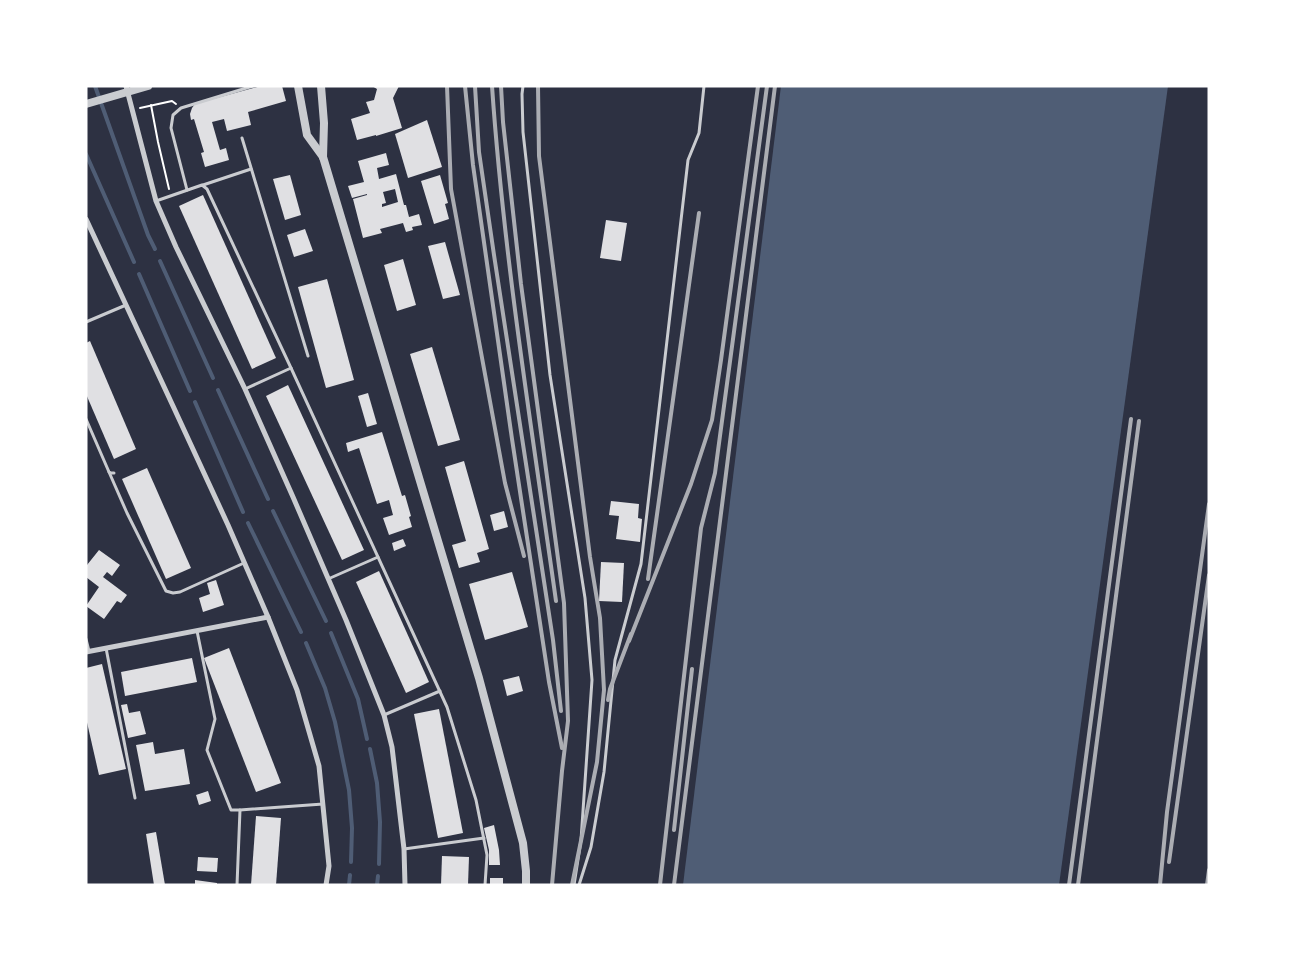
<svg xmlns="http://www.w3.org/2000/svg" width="1295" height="971" viewBox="0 0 1295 971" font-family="Overpass,sans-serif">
<rect width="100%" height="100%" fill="#2d3142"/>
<!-- water -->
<polygon fill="#4f5d75" points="781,86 1168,86 1059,885 683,885"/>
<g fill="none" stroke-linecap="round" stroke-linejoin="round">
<!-- stream -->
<g stroke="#4f5d75" stroke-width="4">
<polyline points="95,86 148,235 155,249"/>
<polyline points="86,154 134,262"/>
<polyline points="160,261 213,378"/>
<polyline points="139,274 190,391"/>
<polyline points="218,390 268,499"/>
<polyline points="195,402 243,512"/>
<polyline points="273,511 326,621"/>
<polyline points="248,523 301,632"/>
<polyline points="331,633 358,699 367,739"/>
<polyline points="306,643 325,688 335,722 349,790 352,828 351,862"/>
<polyline points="370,749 377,783 380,822 379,864"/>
<polyline points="349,885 350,875"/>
<polyline points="377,885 378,876"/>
</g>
</g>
<!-- building -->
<g fill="#e0e0e3" fill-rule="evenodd">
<polygon points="261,86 282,86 286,101 248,112 251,125 227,131 224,119 212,122 220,150 226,148 229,160 205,167 201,153 204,152 194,119 191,120 190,114 192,108 195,104"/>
<polygon points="372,86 399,86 393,98 402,128 376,136 376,135 357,140 351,119 370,113 366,102 374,100 377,89"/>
<polygon points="427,120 442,167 408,178 395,134"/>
<path d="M386,153l3,12 -12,3 2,11 17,-5 8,31h2l3,12 10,-3 3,11 -10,2 1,3 -7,2 -3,-9 -23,6 2,4 -19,5 -10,-39 14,-4v-1l-15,4 -4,-12 16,-4 -6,-21zM395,189l3,13 -16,5v-3l4,-1 -3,-11z"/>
<polygon points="290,175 301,215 285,220 273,179"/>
<polygon points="440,175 448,203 445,204 449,219 434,224 421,181"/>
<polygon points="203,195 276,358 252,369 179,206"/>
<polygon points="606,220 627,223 621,261 600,258"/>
<polygon points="305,229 313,251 294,257 287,235"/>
<polygon points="445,242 460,295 443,299 428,246"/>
<polygon points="403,259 416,305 397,311 384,265"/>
<polygon points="327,279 354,380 326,388 298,287"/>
<polygon points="90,341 136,449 114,459 86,394 86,343"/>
<polygon points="432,347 460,440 438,446 410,354"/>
<polygon points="288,385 364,550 342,560 266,396"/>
<polygon points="368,393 377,424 367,427 358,396"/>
<polygon points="382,432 402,496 405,495 411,516 409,517 412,527 389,535 383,518 393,515 389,500 377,504 359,448 348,452 346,443"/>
<polygon points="464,461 489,549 477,553 480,562 459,568 452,545 466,541 445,467"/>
<polygon points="147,468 191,568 166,579 122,479"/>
<polygon points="611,501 639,504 638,518 642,519 640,542 616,539 619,516 609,515"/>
<polygon points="504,511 508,527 494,531 490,515"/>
<polygon points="403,539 406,546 394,551 392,543"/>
<polygon points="99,550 120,565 112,576 107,572 103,577 127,595 121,603 117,601 104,619 86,606 99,587 86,577 86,564 87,565"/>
<polygon points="601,562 624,563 622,602 599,601"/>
<polygon points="379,571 429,682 406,693 356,582"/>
<polygon points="512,572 528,627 485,640 469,584"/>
<polygon points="216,580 224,605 203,612 199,598 210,594 207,583"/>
<polygon points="229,648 281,783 256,792 204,658"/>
<polygon points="192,658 197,682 125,696 121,672"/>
<polygon points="102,664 126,769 99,775 86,718 86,668"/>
<polygon points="519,676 523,691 507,696 503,680"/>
<polygon points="127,704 129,713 140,711 146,734 128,738 121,705"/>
<polygon points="439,709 463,833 438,838 414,714"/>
<polygon points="153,742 155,754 184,749 190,784 145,791 136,745"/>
<polygon points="208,791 211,801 199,805 196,795"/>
<polygon points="256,816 281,818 276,885 251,885"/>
<polygon points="494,825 499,850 500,865 489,865 489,850 484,828"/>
<polygon points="156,832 165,885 154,885 146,834"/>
<polygon points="442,856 469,857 468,885 441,885"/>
<polygon points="198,857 218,858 217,872 197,871"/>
<rect x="490" y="878" width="13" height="7"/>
<polygon points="195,880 217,883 217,885 195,885"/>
</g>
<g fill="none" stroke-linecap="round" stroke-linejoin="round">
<!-- path -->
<g stroke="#fff" stroke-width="2">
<polyline points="151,105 158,142 169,189"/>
<polyline points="140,108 172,101 176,104"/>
</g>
<!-- service -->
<g stroke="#caccd0" stroke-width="3">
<polyline points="523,86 522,94 523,132 550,375 585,598 592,680 581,840 574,885"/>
<polyline points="242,138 308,356"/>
<polyline points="203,185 251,169"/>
<polyline points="187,190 171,128 173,115 181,108 253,86"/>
<polyline points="156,201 202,185 207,189 291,368 245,389"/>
<polyline points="86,322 126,305"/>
<polyline points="291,368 447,707 476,800 487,855 485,885"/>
<polyline points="86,419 109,472 111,473 114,473"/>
<polyline points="109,472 127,513 166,591 173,593 180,592 244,563"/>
<polyline points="328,579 378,557"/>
<polyline points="197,631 215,719 207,750 231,810 240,810 323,804"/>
<polyline points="86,639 89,651"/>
<polyline points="106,648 135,798"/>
<polyline points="384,715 440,691"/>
<polyline points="404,849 484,838"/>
<polyline points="237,885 240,810"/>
<polyline points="579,885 591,847 604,772 615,660 641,564 688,160 699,133 704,86"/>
</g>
<!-- minor -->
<g stroke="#caccd0" stroke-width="5">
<polyline points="126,86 156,201 176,247 245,389 293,497 346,620 384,715 392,747 404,849 405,885"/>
<polyline points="86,219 173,406 228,525 268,617 297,690 319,766 329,866 326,885"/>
<polyline points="86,652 268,617"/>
</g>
<!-- tertiary -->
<g stroke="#caccd0" stroke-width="8">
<polyline points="298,86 307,135 323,157 479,678 523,843 526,871 526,885"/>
<polyline points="321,86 324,123 323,157"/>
<polyline points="86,104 148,86"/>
</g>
<!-- rail -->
<g stroke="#abadb3" stroke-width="4">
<polyline points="447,86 451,189 505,483 524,556"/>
<polyline points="465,86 473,165 512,439 549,682 562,748"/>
<polyline points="475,86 479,152 494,255 553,640 561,711"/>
<path d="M492,86c12,173 40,344 64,515"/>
<polyline points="501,86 503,122 521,284 564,603 568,721 562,771 552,885"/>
<polyline points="538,86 539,156 590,557 600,618 604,690 597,762 572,885"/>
<polyline points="648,579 699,213"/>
<polyline points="629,641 691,484 712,420 721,360 758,86"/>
<polyline points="608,700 610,689 631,634"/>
<polyline points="674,830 692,669"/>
<polyline points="1169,862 1209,575"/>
<polyline points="660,885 701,528 715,473 767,86"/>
<polyline points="674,885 775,86"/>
<polyline points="1069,885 1131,419"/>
<polyline points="1078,885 1139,421"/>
<polyline points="1160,885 1167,812 1209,504"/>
<polyline points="1207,885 1209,870"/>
</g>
</g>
<!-- border -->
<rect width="1295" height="971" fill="none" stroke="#ffffff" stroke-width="175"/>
</svg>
